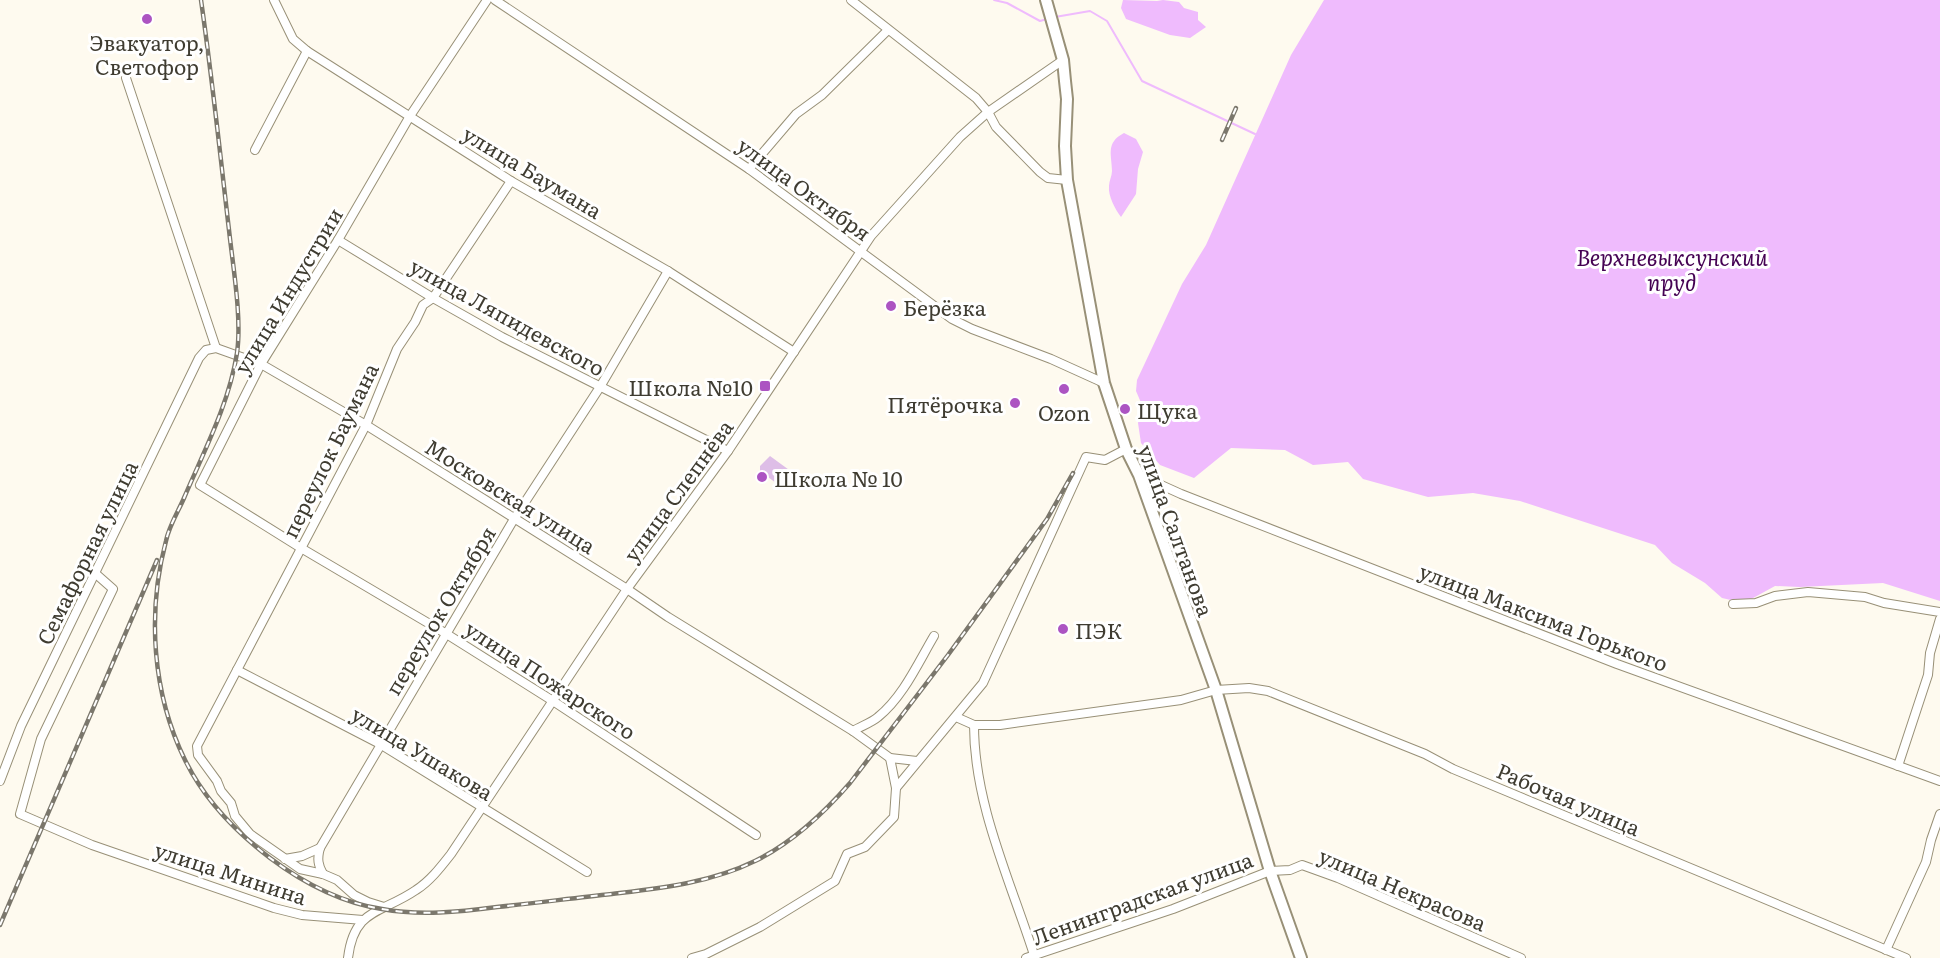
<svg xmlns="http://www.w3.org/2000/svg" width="1940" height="958" viewBox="0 0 1940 958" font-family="Literata,serif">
<rect width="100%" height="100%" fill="#fefaef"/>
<!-- green -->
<polygon fill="#debee7" points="770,456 796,475 797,479 790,490 784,489 760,471 760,466"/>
<!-- water -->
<g fill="#efbbfd">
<polygon points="1123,0 1157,1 1163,0 1179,2 1184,8 1198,12 1198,20 1206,27 1190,38 1170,35 1126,19 1121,8"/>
<polygon points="1324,0 1940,0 1940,601 1883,583 1800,587 1775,586 1744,603 1722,598 1705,583 1672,563 1655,545 1520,501 1473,493 1428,497 1363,479 1348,462 1313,465 1285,450 1231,448 1194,478 1160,465 1141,443 1138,423 1142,405 1136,391 1137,380 1182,284 1206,245 1291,55"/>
<path d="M1124,133l12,6 7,13 -5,17 -2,25 -15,23c-6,-8 -13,-21 -12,-31 0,-5 3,-10 3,-15 0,-16 -7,-28 12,-38z"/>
</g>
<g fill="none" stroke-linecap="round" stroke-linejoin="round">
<!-- stream -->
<g stroke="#efbbfd" stroke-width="2">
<polyline points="994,0 1007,3 1040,21 1047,19"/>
<polyline points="1055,17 1090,11 1107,21 1142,81 1255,134"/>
</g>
<defs>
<g id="street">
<polyline points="274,0 293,39 307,51 511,181 668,271 794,352"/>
<polyline points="487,0 410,116 338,240 261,364 200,485 301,548 445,633 553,701 756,835"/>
<polyline points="495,0 749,169 952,319 972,329 1051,359 1104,383"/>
<polyline points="851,0 976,98 988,112 996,127 1040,172 1048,178 1067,180"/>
<polyline points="126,78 216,348"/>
<polyline points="255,150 307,51"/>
<polyline points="749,169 796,114 822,95 888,30"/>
<polyline points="338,240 433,298 502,337 728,451"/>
<polyline points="1139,475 1181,494 1617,664 1940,781"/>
<polyline points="96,574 113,589 41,739 20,814 92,845 274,908 302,915 363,920"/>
<polyline points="1733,604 1756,603 1775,596 1808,592 1865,597 1884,603 1940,612"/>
<polyline points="237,670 380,744 587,872"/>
<polyline points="956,717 974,725 1000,725 1181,700 1216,690 1249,688 1268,691 1425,754 1453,769 1906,958"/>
<path d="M974,725c0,80 37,157 61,233"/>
<path d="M853,731c8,-5 18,-8 25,-14 25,-20 40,-54 56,-81"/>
<polyline points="890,758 896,788"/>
<polyline points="1898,766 1928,675 1930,653 1940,619"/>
<polyline points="0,781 21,726 199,358 206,350 216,348 261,364 366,425 627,589 668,617 853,731 890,758 917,761"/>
<path d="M320,848c-3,11 -2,17 3,26"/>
<polyline points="285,859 302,856 320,848 514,519 600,387 668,271"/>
<polyline points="384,907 368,902 354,895 337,880 323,874 300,869 250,834 235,816 231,803 221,791 217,781 198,755 197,746 366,425 397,349 415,322 423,305 433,298 511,181"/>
<polyline points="1886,950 1926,862 1931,840 1940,814"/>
<path d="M348,958c6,-50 33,-44 68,-68 14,-9 24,-22 35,-36l176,-265 101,-138 143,-215 89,-99 28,-25 75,-52"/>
<polyline points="692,958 706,954 760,927 835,881 847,854 865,847 894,817 896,788 983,683 1086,457 1105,460 1126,449"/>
<polyline points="1026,958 1173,909 1270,871 1290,870 1302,865 1338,878 1521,958"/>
</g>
<polyline id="secondary" points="1046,0 1063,60 1065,81 1067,99 1065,146 1067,180 1104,383 1126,449 1139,475 1216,690 1270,871 1301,958"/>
</defs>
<!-- street casing -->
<use href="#street" stroke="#989077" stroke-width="10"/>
<!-- secondary casing -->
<use href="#secondary" stroke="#989077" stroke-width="14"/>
<!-- street -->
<use href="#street" stroke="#fff" stroke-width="8"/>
<!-- secondary -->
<use href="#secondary" stroke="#fff" stroke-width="10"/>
<defs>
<g id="rail">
<path d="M201,0c11,77 19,153 28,230 4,37 13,88 8,123 -8,51 -33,98 -53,145 -6,14 -15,28 -18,43 -19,71 -14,152 19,219 19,39 51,72 85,98 32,24 72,45 112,51 38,7 77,3 115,-2 39,-4 77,-9 115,-13 49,-6 98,-11 143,-33 37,-18 68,-47 95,-78l98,-128 99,-136 26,-46"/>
<polyline points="1222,140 1236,108"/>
<polyline points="0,925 157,560"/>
</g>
</defs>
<!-- rail casing -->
<use href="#rail" stroke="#7b776c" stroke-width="4.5"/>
<!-- rail -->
<use href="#rail" stroke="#fff" stroke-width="2" stroke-dasharray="7" stroke-linecap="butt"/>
</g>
<!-- markers -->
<g fill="#ac54c2" stroke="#fff" stroke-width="2">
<circle cx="147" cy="19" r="6"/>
<circle cx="891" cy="306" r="6"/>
<rect x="759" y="380" width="12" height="12" rx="3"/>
<circle cx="1064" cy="389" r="6"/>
<circle cx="1015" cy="403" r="6"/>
<circle cx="1125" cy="409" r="6"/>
<circle cx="762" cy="477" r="6"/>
<circle cx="1063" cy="629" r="6"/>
</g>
<g text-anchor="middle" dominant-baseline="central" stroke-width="6" stroke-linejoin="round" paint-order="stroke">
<!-- poi labels -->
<g font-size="21" fill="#3f3c31" stroke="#fff" text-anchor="start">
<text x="147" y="41" text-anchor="middle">Эвакуатор,<tspan x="147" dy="24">Светофор</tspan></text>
<text x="903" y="306">Берёзка</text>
<text x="753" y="386" text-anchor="end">Школа №10</text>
<text x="1003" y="403" text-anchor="end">Пятёрочка</text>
<text x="1137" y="409">Щука</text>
<text x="1064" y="411" text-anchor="middle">Ozon</text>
<text x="774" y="477">Школа № 10</text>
<text x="1075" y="629">ПЭК</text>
</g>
<!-- street labels -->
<g font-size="21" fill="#3f3c31" stroke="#fff">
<text transform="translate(533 171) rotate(31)">улица Баумана</text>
<text transform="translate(805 188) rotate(36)">улица Октября</text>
<text transform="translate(287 290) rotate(-59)">улица Индустрии</text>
<text transform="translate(508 316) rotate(29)">улица Ляпидевского</text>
<text transform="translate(329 450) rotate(-64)">переулок Баумана</text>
<text transform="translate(677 490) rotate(-54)">улица Слепнёва</text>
<text transform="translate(511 495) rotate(32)">Московская улица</text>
<text transform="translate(1177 530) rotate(70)">улица Салтанова</text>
<text transform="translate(86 552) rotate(-64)">Семафорная улица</text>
<text transform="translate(439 610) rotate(-59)">переулок Октября</text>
<text transform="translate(1544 616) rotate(21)">улица Максима Горького</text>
<text transform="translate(551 679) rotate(33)">улица Пожарского</text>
<text transform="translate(423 752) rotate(31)">улица Ушакова</text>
<text transform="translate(1569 798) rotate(23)">Рабочая улица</text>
<text transform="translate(231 872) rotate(18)">улица Минина</text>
<text transform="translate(1403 888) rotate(23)">улица Некрасова</text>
<text transform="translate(1142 897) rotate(-20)">Ленинградская улица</text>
</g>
<!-- water labels -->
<g font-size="22" font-style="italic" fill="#450253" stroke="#fff">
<text x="1672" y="256">Верхневыксунский<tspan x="1672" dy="25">пруд</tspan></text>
</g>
</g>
</svg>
